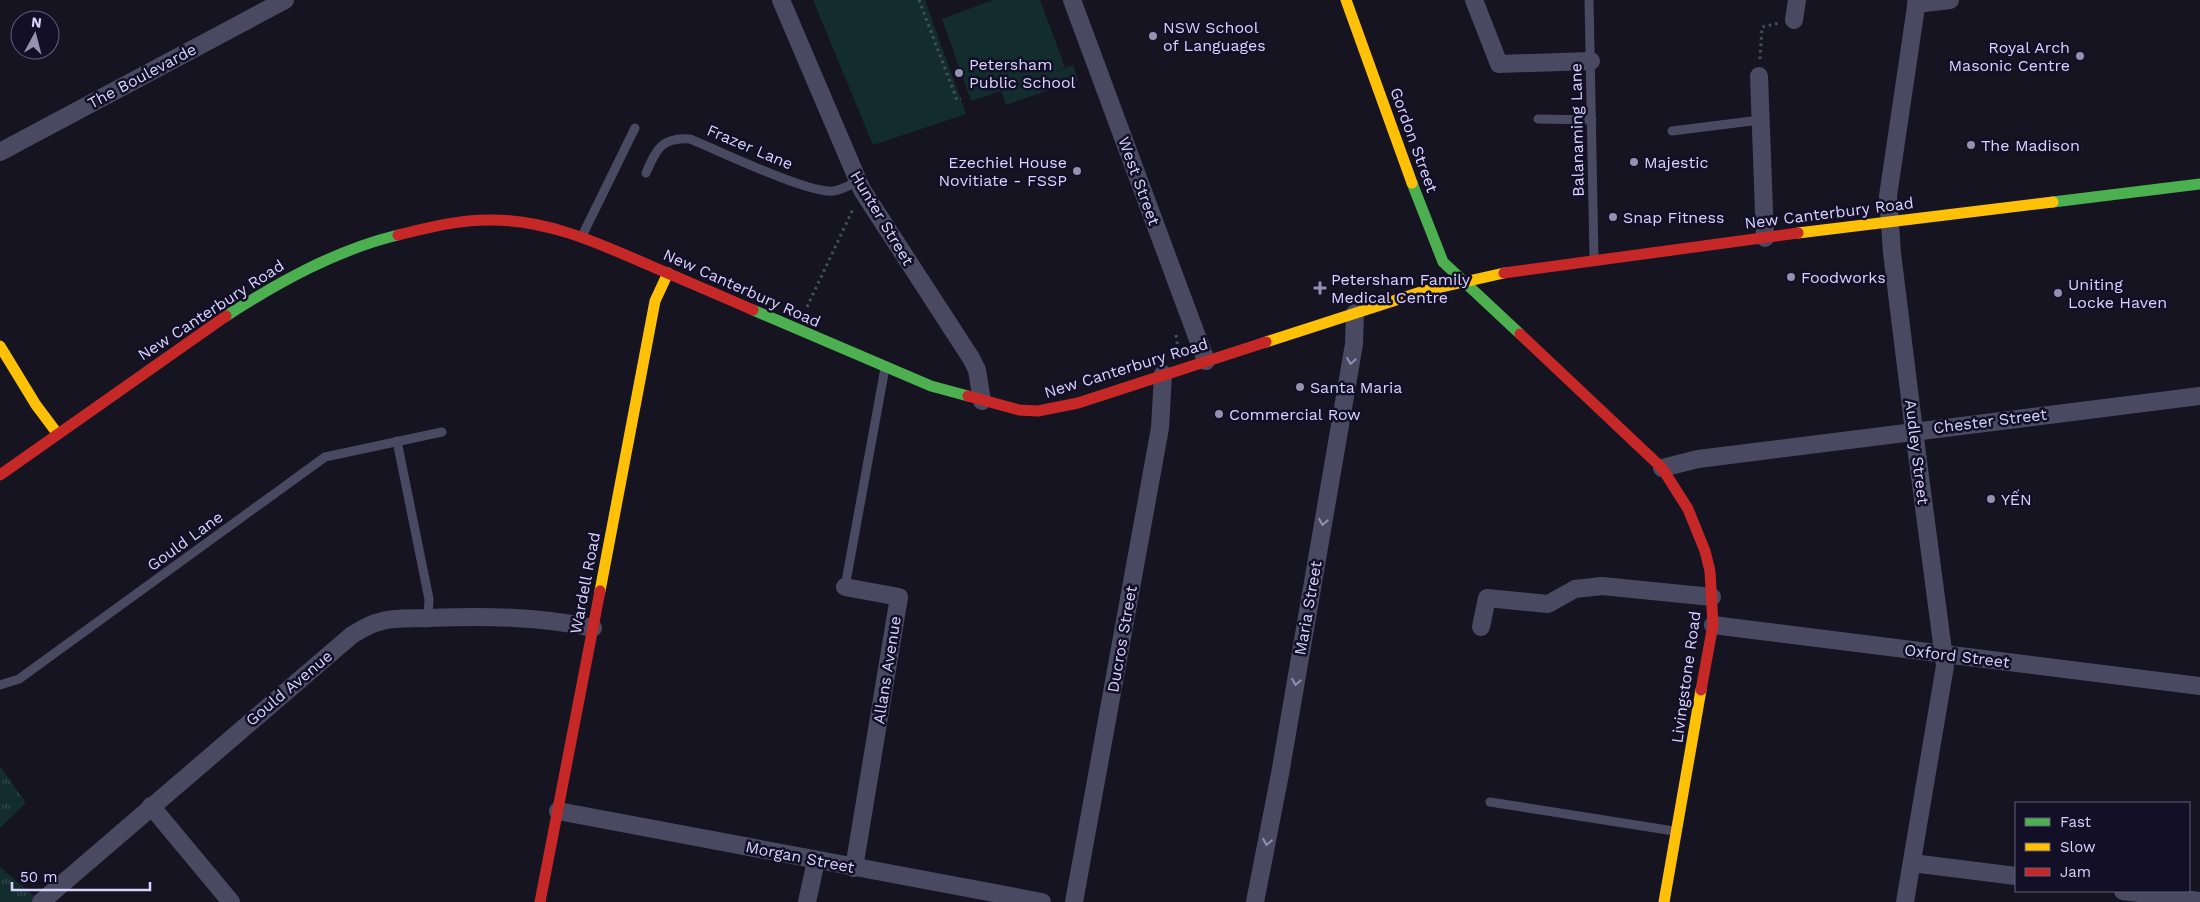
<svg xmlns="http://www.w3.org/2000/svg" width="2200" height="902" viewBox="0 0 2200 902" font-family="'Work Sans',sans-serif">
<defs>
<pattern id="park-tufts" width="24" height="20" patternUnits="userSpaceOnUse" patternTransform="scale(1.25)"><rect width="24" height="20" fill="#132c2d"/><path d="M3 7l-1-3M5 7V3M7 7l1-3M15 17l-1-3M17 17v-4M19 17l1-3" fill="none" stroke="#354a4c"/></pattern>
</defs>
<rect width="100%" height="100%" fill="#161421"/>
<!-- grass -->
<g fill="#132c2d">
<polygon points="813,0 925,0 966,114 873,145"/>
<polygon points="993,0 1040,0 1065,67 1055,72 1073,65 1078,80 1006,105 1001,91 971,101 942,19"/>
</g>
<!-- park -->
<g fill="url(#park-tufts)">
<polygon points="0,766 26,803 0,828"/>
<polygon points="0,867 41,902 0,902"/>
</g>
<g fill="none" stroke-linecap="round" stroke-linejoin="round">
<!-- path -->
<g stroke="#44505f" stroke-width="3" stroke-dasharray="2.5 4" stroke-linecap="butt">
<polyline points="919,0 957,100 961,99"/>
<polyline points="1760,59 1762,27 1779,23"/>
<polyline points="807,307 853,209"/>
<polyline points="1176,335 1178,348"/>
</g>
<!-- lane -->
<g stroke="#4a4962" stroke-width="9">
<polyline points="1589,0 1594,257"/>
<polyline points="1538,119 1592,120"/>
<polyline points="1672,131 1760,120"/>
<path d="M646,173c10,-23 15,-36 44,-34 28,11 118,55 143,52 9,-1 17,-6 25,-10"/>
<polyline points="583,234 635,128"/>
<polyline points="397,441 429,599 428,618"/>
<polyline points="845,587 885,368"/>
<polyline points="0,685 19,679 325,457 442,432"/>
<polyline points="1490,802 1674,831"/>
</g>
<!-- street -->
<g stroke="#4a4962" stroke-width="18">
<polyline points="781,0 862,190 971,358 977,370 982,401"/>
<polyline points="1072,0 1206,361"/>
<polyline points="1474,0 1499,64 1591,61"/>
<polyline points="1916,4 1950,0"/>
<polyline points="1794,20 1797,0"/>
<polyline points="1759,76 1765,238"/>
<polyline points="0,152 285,0"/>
<polyline points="1662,468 1698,459 2200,396"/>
<polyline points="845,587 899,597 854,868"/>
<polyline points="1713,625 2200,686"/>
<polyline points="1481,627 1487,598 1548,604 1575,589 1602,586 1712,597"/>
<polyline points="151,806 231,902"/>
<polyline points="558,811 1042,902"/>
<polyline points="1912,863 2016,876"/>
<polyline points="2123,891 2200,901"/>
<path d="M41,902l311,-267c9,-5 17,-11 27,-13 16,-5 33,-3 50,-4 55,-2 110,-2 164,10"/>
<polyline points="807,902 816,861"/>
<polyline points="1074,902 1160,428 1163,374"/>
<polyline points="1255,902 1280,774 1354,344 1355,313"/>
<polyline points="1905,902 1945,666 1914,431 1892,253 1888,196 1917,0"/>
</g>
<!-- fast -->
<g stroke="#4caf50" stroke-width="11">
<polyline points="1412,183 1443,262 1520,334"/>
<polyline points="2053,202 2200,184"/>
<polyline points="753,310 931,386 968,396"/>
<path d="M226,316c53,-34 110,-66 172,-81"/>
</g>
<!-- slow -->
<g stroke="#ffc107" stroke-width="11">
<polyline points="1346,0 1412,183"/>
<polyline points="1798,233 2053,202"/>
<polyline points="1266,342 1424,291 1504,273"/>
<polyline points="0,346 36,405 57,433"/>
<polyline points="600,591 655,301 668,273"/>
<polyline points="1664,902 1701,690"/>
</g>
<!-- jam -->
<g stroke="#c62828" stroke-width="11">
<path d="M398,235c29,-7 59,-15 90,-15 56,-1 106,21 156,43 37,16 73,31 109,47"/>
<polyline points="1504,273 1798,233"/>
<polyline points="1520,334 1662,468 1688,509 1705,551 1710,571 1713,625 1701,690"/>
<polyline points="968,396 1019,410 1038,411 1078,403 1266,342"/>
<polyline points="0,475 226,316"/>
<polyline points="540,902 600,591"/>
</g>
</g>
<!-- one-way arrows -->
<defs><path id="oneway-chevron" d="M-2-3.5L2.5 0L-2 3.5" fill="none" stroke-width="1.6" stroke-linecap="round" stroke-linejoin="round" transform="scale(1.25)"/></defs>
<g stroke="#928eb0">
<use href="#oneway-chevron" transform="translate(1351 361) rotate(100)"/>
<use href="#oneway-chevron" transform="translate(1323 522) rotate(100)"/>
<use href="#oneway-chevron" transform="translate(1296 682) rotate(100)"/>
<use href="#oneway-chevron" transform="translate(1267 842) rotate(101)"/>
</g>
<!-- markers -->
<g fill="#9591b1" stroke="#130f26" stroke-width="2">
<circle cx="1153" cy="36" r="5"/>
<circle cx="2080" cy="56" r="5"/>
<circle cx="959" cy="73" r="5"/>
<circle cx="1971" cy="145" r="5"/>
<circle cx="1634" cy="162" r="5"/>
<circle cx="1077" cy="171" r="5"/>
<circle cx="1613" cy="217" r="5"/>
<circle cx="1791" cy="277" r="5"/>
<path d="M1317.5 280.5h5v5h5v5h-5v5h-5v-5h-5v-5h5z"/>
<circle cx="2058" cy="293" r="5"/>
<circle cx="1300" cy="387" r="5"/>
<circle cx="1219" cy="414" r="5"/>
<circle cx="1991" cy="499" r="5"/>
</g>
<g text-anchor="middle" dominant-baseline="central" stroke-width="5" stroke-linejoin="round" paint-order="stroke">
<!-- poi labels -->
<g font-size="16" fill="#d9d4ff" stroke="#130f26" text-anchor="start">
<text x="1163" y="27">NSW School<tspan x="1163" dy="18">of Languages</tspan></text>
<text x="2070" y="47" text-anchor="end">Royal Arch<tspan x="2070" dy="18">Masonic Centre</tspan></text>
<text x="969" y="64">Petersham<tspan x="969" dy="18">Public School</tspan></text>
<text x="1981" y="145">The Madison</text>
<text x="1067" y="162" text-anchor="end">Ezechiel House<tspan x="1067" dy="18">Novitiate - FSSP</tspan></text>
<text x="1644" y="162">Majestic</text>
<text x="1623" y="217">Snap Fitness</text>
<text x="1801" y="277">Foodworks</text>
<text x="1331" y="279">Petersham Family<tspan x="1331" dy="18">Medical Centre</tspan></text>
<text x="2068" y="284">Uniting<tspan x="2068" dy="18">Locke Haven</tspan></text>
<text x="1310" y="387">Santa Maria</text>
<text x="1229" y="414">Commercial Row</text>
<text x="2001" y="499">YẾN</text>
</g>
<!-- street labels -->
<g font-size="16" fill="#d9d4ff" stroke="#130f26">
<text transform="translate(142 76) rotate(-28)">The Boulevarde</text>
<text transform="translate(1577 130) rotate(-91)">Balanaming Lane</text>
<text transform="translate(1414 140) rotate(70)">Gordon Street</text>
<text transform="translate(750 147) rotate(23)">Frazer Lane</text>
<text transform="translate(1139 181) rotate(70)">West Street</text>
<text transform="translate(1829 213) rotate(-7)">New Canterbury Road</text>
<text transform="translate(882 218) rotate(59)">Hunter Street</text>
<text transform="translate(742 288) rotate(24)">New Canterbury Road</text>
<text transform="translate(211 310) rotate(-33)">New Canterbury Road</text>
<text transform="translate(1126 368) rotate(-17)">New Canterbury Road</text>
<text transform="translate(1990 421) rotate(-7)">Chester Street</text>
<text transform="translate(1917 452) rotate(83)">Audley Street</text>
<text transform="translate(185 541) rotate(-36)">Gould Lane</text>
<text transform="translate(585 583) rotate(-79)">Wardell Road</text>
<text transform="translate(1308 608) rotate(-80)">Maria Street</text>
<text transform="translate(1122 639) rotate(-80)">Ducros Street</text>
<text transform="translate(1957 656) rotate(7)">Oxford Street</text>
<text transform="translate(887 670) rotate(-81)">Allans Avenue</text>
<text transform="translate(1686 677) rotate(-82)">Livingstone Road</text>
<text transform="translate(289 688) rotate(-40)">Gould Avenue</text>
<text transform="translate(800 857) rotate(11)">Morgan Street</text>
</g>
</g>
<!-- legend -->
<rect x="2015" y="802" width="175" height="90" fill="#130f26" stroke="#625e7d"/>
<rect x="2025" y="818" width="25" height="8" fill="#4caf50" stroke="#625e7d"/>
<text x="2060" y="827" font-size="15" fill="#d9d4ff">Fast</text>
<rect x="2025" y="843" width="25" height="8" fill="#ffc107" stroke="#625e7d"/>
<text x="2060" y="852" font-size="15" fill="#d9d4ff">Slow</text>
<rect x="2025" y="868" width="25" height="8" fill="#c62828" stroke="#625e7d"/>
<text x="2060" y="877" font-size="15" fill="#d9d4ff">Jam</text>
<!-- north arrow -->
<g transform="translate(35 35) rotate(7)"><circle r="24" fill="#130f26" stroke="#625e7d"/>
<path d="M0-4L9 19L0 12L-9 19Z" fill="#9591b1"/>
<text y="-8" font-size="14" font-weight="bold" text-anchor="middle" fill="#d9d4ff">N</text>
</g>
<!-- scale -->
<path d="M12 882v8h138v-8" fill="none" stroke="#d9d4ff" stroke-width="2.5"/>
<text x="20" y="882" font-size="15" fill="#d9d4ff" stroke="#130f26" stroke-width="4" paint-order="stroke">50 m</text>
</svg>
